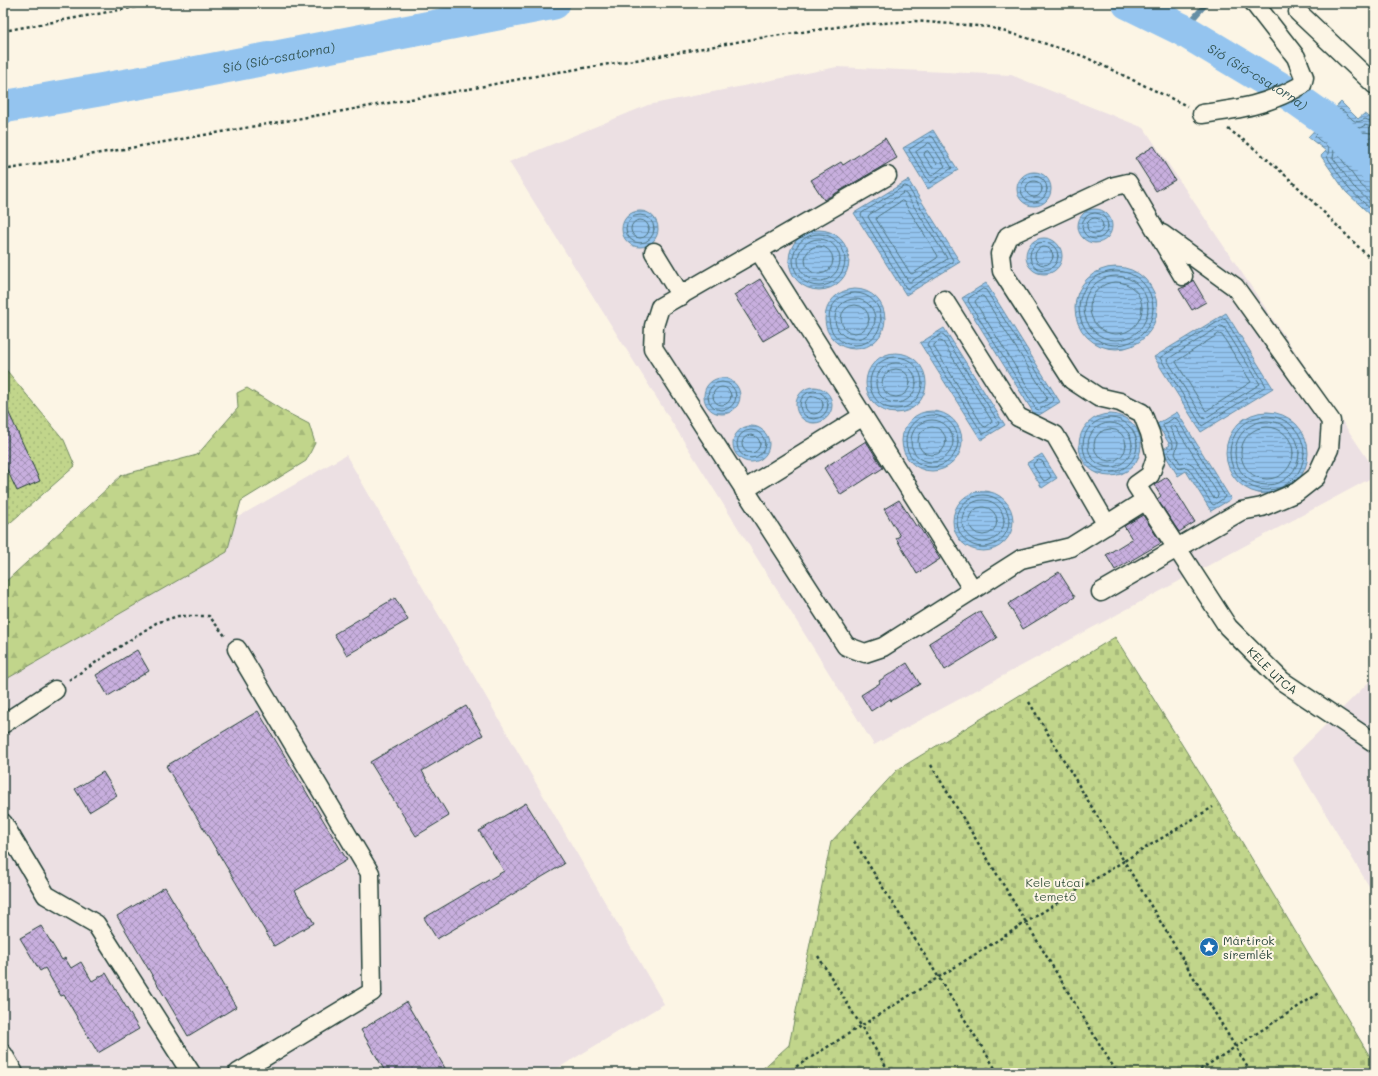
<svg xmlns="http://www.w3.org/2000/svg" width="1378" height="1076" viewBox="0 0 1378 1076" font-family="Mali,sans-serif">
<defs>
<pattern id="grass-dots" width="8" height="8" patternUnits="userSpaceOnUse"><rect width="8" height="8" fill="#c1d58b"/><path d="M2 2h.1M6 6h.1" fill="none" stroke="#a5b879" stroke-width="1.8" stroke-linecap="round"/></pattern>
<pattern id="forest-firs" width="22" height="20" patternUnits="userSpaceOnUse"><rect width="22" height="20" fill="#c1d58b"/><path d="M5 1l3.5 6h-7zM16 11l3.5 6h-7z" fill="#a5b879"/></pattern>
<pattern id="cemetery-stones" width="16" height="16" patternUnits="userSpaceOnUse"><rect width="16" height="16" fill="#c1d58b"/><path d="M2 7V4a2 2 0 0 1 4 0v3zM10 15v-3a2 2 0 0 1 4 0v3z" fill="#a5b879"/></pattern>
<pattern id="water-rules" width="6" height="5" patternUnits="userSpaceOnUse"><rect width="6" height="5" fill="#94c4ef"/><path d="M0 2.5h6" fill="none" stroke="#78a0c2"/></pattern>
<pattern id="building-cross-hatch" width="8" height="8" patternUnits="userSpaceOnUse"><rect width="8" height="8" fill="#c8afde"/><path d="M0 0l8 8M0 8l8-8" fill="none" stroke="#a290b5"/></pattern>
</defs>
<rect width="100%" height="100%" fill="#fcf5e5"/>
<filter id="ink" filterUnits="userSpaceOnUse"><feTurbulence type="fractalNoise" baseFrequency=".025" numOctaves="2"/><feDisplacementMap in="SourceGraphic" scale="8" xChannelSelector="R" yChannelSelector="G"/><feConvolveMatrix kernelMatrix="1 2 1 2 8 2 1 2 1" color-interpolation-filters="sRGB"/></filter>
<g filter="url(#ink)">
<!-- built -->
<g fill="#ece0e3">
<polygon points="837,67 1011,75 1144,128 1375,470 1375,476 874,745 509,162 648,105"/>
<polygon points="346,455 664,1004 550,1073 8,1073 3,1065 3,652"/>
<polygon points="1375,676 1375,896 1292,758"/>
</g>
<!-- grass -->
<polygon fill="url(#grass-dots)" stroke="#708960" points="3,366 64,440 75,466 3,529"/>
<!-- forest -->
<polygon fill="url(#forest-firs)" stroke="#708960" points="247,388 282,410 309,424 315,443 306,461 241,501 227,552 3,681 3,584 122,475 197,455 238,408 237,393"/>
<!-- cemetery -->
<polygon fill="url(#cemetery-stones)" stroke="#708960" points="1115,637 1224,812 1375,1065 1375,1073 758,1073 789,1045 831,842 897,770"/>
<!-- water -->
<g fill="url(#water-rules)" stroke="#658ea4">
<polygon points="1341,102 1358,119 1364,114 1375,120 1375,219 1346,192 1321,156 1326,151 1308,137"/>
<polygon points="933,130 958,170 928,189 903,148"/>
<circle cx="1034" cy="189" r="17"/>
<polygon points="908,180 960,262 906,295 854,213"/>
<circle cx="1095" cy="226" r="17"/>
<circle cx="640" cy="229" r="18"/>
<circle cx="819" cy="260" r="30"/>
<circle cx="1044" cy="256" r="18"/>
<circle cx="1116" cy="308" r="41"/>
<polygon points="986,283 1060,402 1036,417 962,298"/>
<circle cx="855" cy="319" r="30"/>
<polygon points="1226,313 1273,388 1201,432 1154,357"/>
<polygon points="944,328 1005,425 981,440 920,343"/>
<circle cx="896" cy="383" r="30"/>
<circle cx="722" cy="396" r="18"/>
<circle cx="814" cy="405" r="18"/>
<circle cx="932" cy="441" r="30"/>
<polygon points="1177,412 1231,499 1211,511 1186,471 1178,476 1162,450 1170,445 1157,424"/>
<circle cx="1267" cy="453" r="41"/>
<circle cx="1110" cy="445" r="31"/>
<circle cx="751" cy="444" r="18"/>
<polygon points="1042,454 1057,478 1042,488 1027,463"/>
<circle cx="983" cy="521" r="30"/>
</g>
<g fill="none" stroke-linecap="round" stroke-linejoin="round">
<!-- shore -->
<g stroke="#4e737f" stroke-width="1">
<path d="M1375,123l-10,-4c-13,8 -14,-5 -25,-10l-25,27c8,10 17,7 12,21l22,32 26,24"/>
<path d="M1375,128l-10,-3 -5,3 -5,-1 -14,-11 -19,19c8,10 14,9 11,23l20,28 22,21"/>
<polyline points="1375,134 1365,132 1354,133 1341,124 1331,135 1339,145 1340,157 1358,182 1375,198"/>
<polygon points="930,136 933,137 952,168 930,183 909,150"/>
<polygon points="929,143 931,144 945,166 932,176 930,175 916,152"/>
<polygon points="928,151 937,164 934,167 932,167 924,155 925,152"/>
<circle cx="1034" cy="189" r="13"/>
<circle cx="1034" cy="189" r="8"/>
<polygon points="905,186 908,187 953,260 953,262 908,289 906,288 861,215 862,213"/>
<polygon points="904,193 906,194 947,258 946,260 910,282 908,281 868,217 869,215"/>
<polygon points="902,201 904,202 938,256 937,258 912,274 910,273 876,219 877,217"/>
<circle cx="1095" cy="226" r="13"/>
<circle cx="640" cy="229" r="14"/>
<circle cx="1095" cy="226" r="8"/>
<circle cx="640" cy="229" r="9"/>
<circle cx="819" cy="260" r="26"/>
<circle cx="819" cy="260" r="21"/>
<circle cx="1044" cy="256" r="14"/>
<circle cx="819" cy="260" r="14"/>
<circle cx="1044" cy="256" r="9"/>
<circle cx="1116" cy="308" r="37"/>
<circle cx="1116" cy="308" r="32"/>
<circle cx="1116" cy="308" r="26"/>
<polygon points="983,289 986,290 1054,399 1053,401 1039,410 1036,409 968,301 969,298"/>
<circle cx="855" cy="319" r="26"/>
<polygon points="982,296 984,297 1047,397 1046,400 1040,403 1038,403 975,302 976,300"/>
<circle cx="855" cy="319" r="20"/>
<circle cx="855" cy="319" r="14"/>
<polygon points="1223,319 1226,320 1266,386 1202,426 1160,358"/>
<polygon points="1221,326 1224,327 1260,384 1204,419 1167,360"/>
<polygon points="942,334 944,335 999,423 998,425 984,434 982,433 927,345 928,343"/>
<polygon points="1219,334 1222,335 1251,382 1206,411 1176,362"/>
<polygon points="940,341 943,342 992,421 991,423 986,427 983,426 934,347 934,345"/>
<circle cx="896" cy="383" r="26"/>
<circle cx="896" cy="383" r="20"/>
<circle cx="896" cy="383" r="14"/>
<circle cx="722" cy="396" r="14"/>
<circle cx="722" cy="396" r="9"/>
<circle cx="814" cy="405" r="14"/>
<circle cx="814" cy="405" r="9"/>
<circle cx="932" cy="441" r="26"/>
<circle cx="1267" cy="453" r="37"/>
<circle cx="1110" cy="445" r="27"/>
<polygon points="1174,418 1177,419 1225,496 1224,498 1214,505 1212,504 1189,469 1186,467 1179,469 1168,453 1168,451 1173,447 1173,444 1163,426"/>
<circle cx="932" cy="441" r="21"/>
<circle cx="1267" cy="453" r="32"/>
<circle cx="1110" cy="445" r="22"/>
<polygon points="1173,425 1175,426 1218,494 1218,496 1216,498 1213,497 1193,465 1188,462 1180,463 1175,454 1178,443 1170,428"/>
<circle cx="932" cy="441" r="14"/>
<circle cx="1267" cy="453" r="26"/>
<circle cx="1110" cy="445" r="16"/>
<circle cx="751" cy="444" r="14"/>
<circle cx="751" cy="444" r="9"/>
<polygon points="1039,460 1042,461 1051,476 1050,478 1045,481 1043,480 1033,465 1034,463"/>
<circle cx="983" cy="521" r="26"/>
<circle cx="983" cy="521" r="21"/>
<circle cx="983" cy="521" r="14"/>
</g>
<!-- stream -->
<polyline stroke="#658ea4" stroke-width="5.5" points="1183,30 1205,5"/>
<!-- river -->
<g stroke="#94c4ef" stroke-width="33">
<path id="s1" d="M1128,3l55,27 105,63 37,26 50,48"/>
<path id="s2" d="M3,107l175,-31 376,-73"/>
</g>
</g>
<!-- building -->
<g fill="url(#building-cross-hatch)" stroke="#1f3d34">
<polygon points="885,138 897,158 824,200 811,180 841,162 843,165"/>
<polygon points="1154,146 1175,180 1156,191 1135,158"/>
<polygon points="760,279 789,326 763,341 734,295"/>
<polygon points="1193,280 1206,302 1192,310 1179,289 1189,285"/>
<polygon points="3,400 40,481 17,491 3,461"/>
<polygon points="866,441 883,468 841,495 824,468"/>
<polygon points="1167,477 1195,522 1179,532 1157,499 1161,496 1154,485"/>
<polygon points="899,500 916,526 918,525 940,559 917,574 896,538 900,536 884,509"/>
<polygon points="1143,515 1161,543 1115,570 1106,555 1132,539 1124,526"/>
<polygon points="1059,572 1075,597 1023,629 1008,604"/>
<polygon points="395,598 408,620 347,655 334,634"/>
<polygon points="980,611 997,638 945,670 929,643"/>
<polygon points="137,650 149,671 108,696 96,675"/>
<polygon points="907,663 920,684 891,701 890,699 871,711 861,695 880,683 879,681"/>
<polygon points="466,706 483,735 422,771 449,816 416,836 370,762"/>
<polygon points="258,711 347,860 295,891 314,923 274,946 166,766"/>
<polygon points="103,772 117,795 89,812 75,789"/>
<polygon points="526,803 564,864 437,939 424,918 504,871 479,831"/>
<polygon points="165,887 236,1007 188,1036 117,916"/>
<polygon points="41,926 62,960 65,958 71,968 81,962 92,981 106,973 139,1029 98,1053 64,995 61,996 45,968 40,971 20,938"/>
<polygon points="406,1002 448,1073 386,1073 361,1030"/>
</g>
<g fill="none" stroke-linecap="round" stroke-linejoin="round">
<defs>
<g id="minor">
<polyline points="1298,12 1375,85"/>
<path d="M1202,114c38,-5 65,-9 100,-29l2,-8 -8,-20 -42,-54"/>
<polyline points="887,176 660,307 654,326 653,348 846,646 865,653 883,647 1021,559 1071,547 1146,500"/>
<polyline points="759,251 973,590"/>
<polyline points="654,252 681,296"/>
<path id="s3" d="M1183,276l-55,-93 -13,3 -107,50 -8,18 2,17 70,109 26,17 22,5 22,11 8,20 6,24 -6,18 -14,10 92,142 54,54 93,62"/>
<polyline points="944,300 1018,417 1055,435 1107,525"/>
<polyline points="744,490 863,416"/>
<polyline points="1101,592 1241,511 1262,507 1297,492 1316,477 1329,449 1331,421 1235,287 1162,234"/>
<polyline points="237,649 370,873 372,992 238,1073"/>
<polyline points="3,724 55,690"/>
<polyline points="3,823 46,895 96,924 191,1073"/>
<polyline points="3,1054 14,1073"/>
</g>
</defs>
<!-- minor casing -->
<use href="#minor" stroke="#1f3d34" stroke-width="21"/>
<!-- path -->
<g stroke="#1f3d34" stroke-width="2.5" stroke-dasharray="3 3" stroke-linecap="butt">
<polyline points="3,31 158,3"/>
<path d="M1228,129c54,37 100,89 147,134"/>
<polyline points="3,170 469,89 546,74 654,57 753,39 851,25 915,21 989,27 1037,41 1083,56 1187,106"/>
<polyline points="69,680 156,623 178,616 209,616 226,637"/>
<polyline points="1029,702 1124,861 1213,807"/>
<polyline points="931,765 1117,1073"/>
<polyline points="854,841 998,1073"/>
<polyline points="818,956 890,1073"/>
<polyline points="786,1073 1124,861 1251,1073"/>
<polyline points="1195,1073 1321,992"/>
</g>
<!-- minor -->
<use href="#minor" stroke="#fcf5e5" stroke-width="18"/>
</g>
</g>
<!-- icons -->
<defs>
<symbol id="sight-disc" viewBox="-11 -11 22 22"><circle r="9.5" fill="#1f6fb2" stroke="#fcf5e5"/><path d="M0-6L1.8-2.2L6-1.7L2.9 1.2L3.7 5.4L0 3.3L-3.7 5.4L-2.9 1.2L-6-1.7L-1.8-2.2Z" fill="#fff"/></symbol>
</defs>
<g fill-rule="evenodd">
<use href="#sight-disc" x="1198" y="936" width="22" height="22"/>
</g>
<g text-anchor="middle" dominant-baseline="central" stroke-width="4" stroke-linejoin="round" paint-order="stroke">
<!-- street labels -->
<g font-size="12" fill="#1f3d34" stroke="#fcf5e5">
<text stroke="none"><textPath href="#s3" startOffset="798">KELE UTCA</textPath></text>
</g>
<!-- park labels -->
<g font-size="12" fill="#3f5b45" stroke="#fcf5e5">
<text x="1055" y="882">Kele utcai<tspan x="1055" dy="14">temető</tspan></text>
</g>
<!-- poi labels -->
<g font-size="12" fill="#1f3d34" stroke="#fcf5e5" text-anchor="start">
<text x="1223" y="940">Mártírok<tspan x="1223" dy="14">síremlék</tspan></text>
</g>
<!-- water labels -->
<g font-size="13" font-style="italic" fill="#365859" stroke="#fcf5e5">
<text stroke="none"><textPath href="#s2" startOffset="280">Sió (Sió-csatorna)</textPath></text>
<text stroke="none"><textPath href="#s1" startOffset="149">Sió (Sió-csatorna)</textPath></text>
</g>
</g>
<!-- margin -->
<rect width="1378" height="1076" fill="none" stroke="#fcf5e5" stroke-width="16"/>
<rect x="8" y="8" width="1362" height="1060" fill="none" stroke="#1f3d34" stroke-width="1.5" filter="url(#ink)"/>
</svg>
